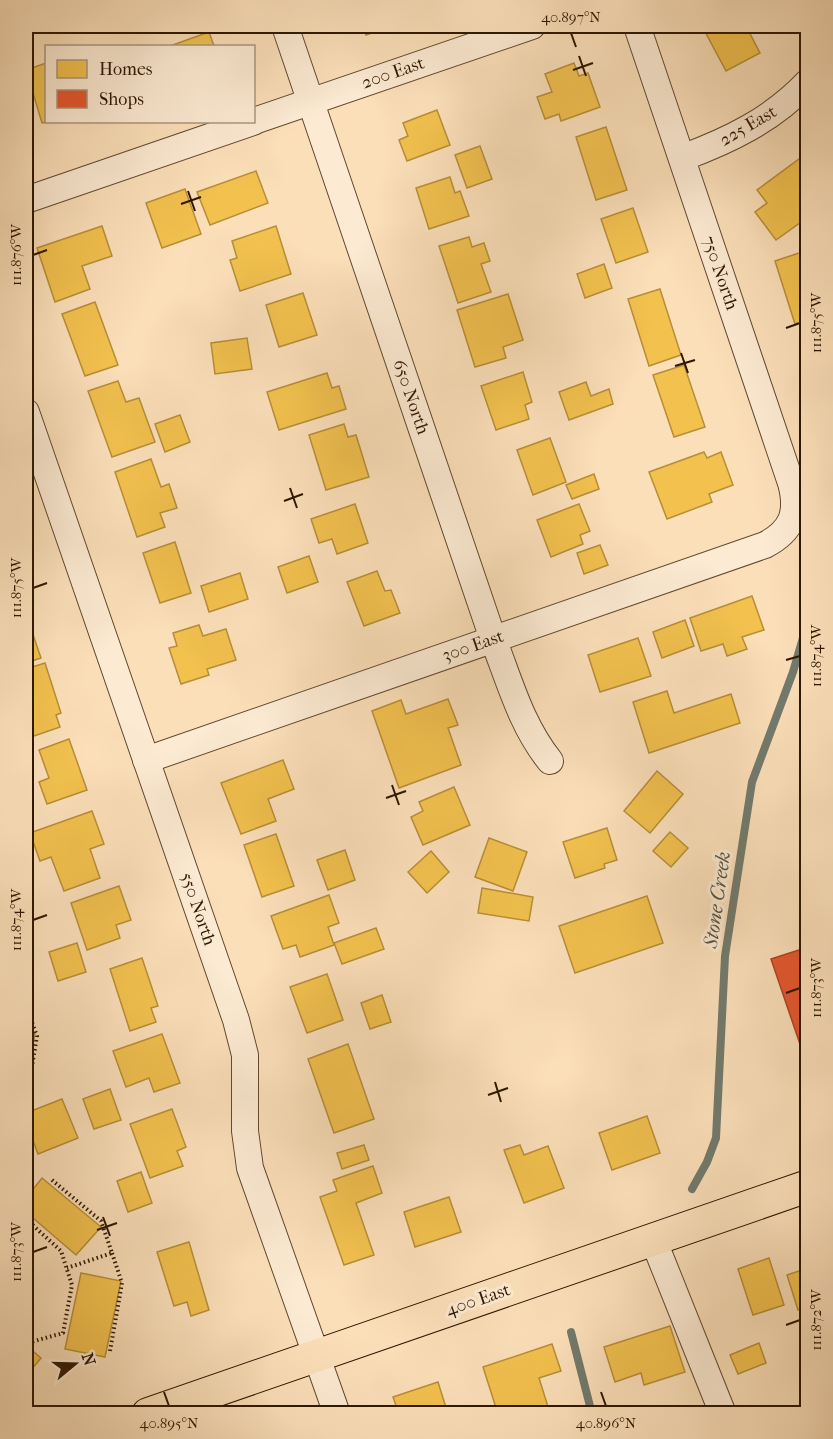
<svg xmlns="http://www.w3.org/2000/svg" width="833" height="1439" viewBox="0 0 833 1439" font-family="'IM FELL French Canon',serif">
<rect width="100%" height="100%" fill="#fbdfb9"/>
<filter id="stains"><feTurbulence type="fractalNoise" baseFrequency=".00333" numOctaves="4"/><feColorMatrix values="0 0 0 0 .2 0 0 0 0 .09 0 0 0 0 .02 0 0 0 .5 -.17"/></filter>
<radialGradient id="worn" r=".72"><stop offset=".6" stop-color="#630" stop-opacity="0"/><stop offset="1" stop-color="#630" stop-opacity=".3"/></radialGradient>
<!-- homes -->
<g fill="#f2c14e" stroke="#b78e37" stroke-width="1.5">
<polygon points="363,26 392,26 366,35"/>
<polygon points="702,26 746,26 760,53 726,71"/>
<polygon points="209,32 214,46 170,46"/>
<polygon points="46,63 47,122 42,123 26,70"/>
<polygon points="574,63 579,76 588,73 600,107 561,121 559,114 545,119 537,97 552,92 545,74"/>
<polygon points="437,110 450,145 407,161 399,140 408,136 403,123"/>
<polygon points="606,127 627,190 596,200 576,137"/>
<polygon points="480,146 492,179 467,188 455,155"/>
<polygon points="803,156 808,162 808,217 776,240 755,212 767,203 757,190"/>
<polygon points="256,171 268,203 210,225 197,192"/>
<polygon points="450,177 455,193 460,191 469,216 429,229 416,188"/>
<polygon points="185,189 201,234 162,248 146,203"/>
<polygon points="633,208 648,252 616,263 601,219"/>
<polygon points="102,226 112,256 82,266 90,289 55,302 37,248"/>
<polygon points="276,226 291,274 240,291 230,260 237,258 232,241"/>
<polygon points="469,237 472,247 484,243 490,261 481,264 491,292 458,303 439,246"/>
<polygon points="808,250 808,320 795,324 775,261"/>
<polygon points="604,264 612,288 585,298 577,274"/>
<polygon points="660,289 681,355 649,366 628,299"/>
<polygon points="303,293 317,335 279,347 266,305"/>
<polygon points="508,294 523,340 503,347 506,358 475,367 457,310"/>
<polygon points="95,302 118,365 85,376 62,314"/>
<polygon points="808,334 808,355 802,336"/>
<polygon points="247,338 252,369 215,374 211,343"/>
<polygon points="684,365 705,427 674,437 653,375"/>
<polygon points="523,372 532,402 525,405 529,419 496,430 481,386"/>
<polygon points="327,373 332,388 339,386 346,409 279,430 267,392"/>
<polygon points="118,381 126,402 139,398 155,442 112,457 88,391"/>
<polygon points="586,382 591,396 609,389 613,404 569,420 559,392"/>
<polygon points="180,415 190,442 165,452 155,424"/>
<polygon points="344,424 348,437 356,435 369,477 326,490 309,435"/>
<polygon points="550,438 566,482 533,495 517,450"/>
<polygon points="704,452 707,458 721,452 733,485 709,494 712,502 667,519 649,472"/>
<polygon points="151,459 161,487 169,484 177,508 160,513 165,527 137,537 115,472"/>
<polygon points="594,474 599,489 572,499 566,485"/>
<polygon points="355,504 368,543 337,554 332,539 319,543 311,519"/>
<polygon points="579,504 590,531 580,535 583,544 551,557 537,520"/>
<polygon points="175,542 191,593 160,603 143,553"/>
<polygon points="600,545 608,565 584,574 577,553"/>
<polygon points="309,556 318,582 287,593 278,567"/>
<polygon points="377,571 385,591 391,590 400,613 364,626 347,582"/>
<polygon points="240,573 248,599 209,612 201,586"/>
<polygon points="752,596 764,630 742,637 747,649 727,656 723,644 701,651 690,618"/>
<polygon points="26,614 41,658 26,663"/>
<polygon points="685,620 694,646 662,658 653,632"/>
<polygon points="199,625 203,636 226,629 236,660 207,669 209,675 181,684 169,648 177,646 173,633"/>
<polygon points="638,638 651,676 600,692 588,655"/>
<polygon points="45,663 61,713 56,715 60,727 34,736 26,711 26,669"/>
<polygon points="667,691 674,713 731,694 740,723 649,753 633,702"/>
<polygon points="448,699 458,725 448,728 461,765 399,788 372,711 401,700 406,714"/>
<polygon points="69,739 87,790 47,804 39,782 49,778 39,750"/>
<polygon points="283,760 294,789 268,799 276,821 241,834 221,783"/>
<polygon points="657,771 683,794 650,833 624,811"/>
<polygon points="454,787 470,825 423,845 411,817 423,811 419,802"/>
<polygon points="92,811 104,844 90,849 100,878 64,891 51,857 40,861 30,833"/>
<polygon points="607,828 617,860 604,864 605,868 575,878 563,842"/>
<polygon points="670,832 688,848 671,867 653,851"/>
<polygon points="276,834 294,886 262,897 244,845"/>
<polygon points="489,838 527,852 513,891 475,877"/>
<polygon points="345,850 355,880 328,890 317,860"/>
<polygon points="431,851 449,872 427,893 408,872"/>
<polygon points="119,886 131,920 116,925 120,938 87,950 71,903"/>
<polygon points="482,888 533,897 529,921 478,913"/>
<polygon points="329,895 339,923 328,927 334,945 300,957 296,945 283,949 271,916"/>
<polygon points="647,896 663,943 575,973 559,926"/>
<polygon points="376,928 384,949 342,964 334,943"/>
<polygon points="77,943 86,972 58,981 49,952"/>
<polygon points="142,958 158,1006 151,1008 156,1022 130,1031 110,969"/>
<polygon points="327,974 343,1020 307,1033 290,987"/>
<polygon points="382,995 391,1022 370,1029 361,1003"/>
<polygon points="26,1032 35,1033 26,1086"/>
<polygon points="162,1034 180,1083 154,1092 149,1078 126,1087 113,1051"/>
<polygon points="348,1044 374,1119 334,1133 308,1059"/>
<polygon points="110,1089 121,1120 94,1129 83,1099"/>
<polygon points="62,1099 78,1138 38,1154 26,1122 26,1113"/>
<polygon points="172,1109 186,1147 177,1151 183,1166 150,1178 130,1124"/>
<polygon points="647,1116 660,1153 612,1170 599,1133"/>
<polygon points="364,1145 369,1160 342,1169 337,1153"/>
<polygon points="520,1145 524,1155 548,1146 564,1188 524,1203 504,1150"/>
<polygon points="373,1166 382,1193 356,1203 374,1255 344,1265 320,1197 337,1191 333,1180"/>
<polygon points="141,1172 152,1203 128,1212 117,1181"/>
<polygon points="42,1178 101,1227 76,1255 26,1212 26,1198"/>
<polygon points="449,1197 461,1232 415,1247 404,1212"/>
<polygon points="189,1242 209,1310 191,1316 187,1302 174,1306 157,1252"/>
<polygon points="769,1258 784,1305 753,1315 738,1269"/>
<polygon points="808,1268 808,1307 798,1310 787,1275"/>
<polygon points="81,1273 121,1281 105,1357 65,1349"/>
<polygon points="670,1326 685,1372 644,1385 641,1373 615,1382 604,1347"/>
<polygon points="759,1343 766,1363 738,1374 730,1355"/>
<polygon points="552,1344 561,1371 539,1378 549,1410 540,1414 512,1414 510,1407 497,1411 483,1367"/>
<polygon points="26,1345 41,1358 26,1376"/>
<polygon points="438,1382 448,1414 399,1414 393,1397"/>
</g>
<!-- shops -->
<polygon fill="#e4572e" stroke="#ad4420" stroke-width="1.5" points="808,947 808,1048 802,1050 771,959"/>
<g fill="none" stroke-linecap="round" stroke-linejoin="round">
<!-- stream -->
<g stroke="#727a6d" stroke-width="8">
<polyline points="692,1189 707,1162 716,1138 725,956 752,782 793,672 808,621"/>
<polyline points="571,1332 592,1414"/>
</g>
<defs>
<g id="minor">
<path d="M285,26l208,613c17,43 28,86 57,122"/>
<polyline points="254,121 532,26"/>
<path d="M682,158c48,-18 90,-38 126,-76"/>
<polyline points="26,200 253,122"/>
<polyline points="26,412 236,1020 245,1055 245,1131 250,1168 337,1414"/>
<path d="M146,760l619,-215c27,-14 34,-32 26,-62l-154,-457"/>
<polyline points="653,1239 723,1414"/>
</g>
<polyline id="major" points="148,1414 808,1186"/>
</defs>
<!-- minor casing -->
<use href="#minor" stroke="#61492f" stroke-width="28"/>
<!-- major casing -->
<use href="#major" stroke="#2e1701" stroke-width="34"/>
<!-- path -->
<g stroke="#2e1701" stroke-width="4" stroke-dasharray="1.5 3" stroke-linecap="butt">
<polyline points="26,1006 37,1036 26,1102"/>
<polyline points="52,1180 101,1221 112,1253 67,1268"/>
<polyline points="26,1219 61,1251 72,1285 63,1333 31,1342 26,1337"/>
<polyline points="110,1351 122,1283 112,1253"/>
</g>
<!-- minor -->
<use href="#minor" stroke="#fcead2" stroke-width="26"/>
<!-- major -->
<use href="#major" stroke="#fbdfb9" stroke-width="32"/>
</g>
<!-- ticks -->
<path fill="none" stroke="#2e1701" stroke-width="2" d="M571,33l5,14M579,56l7,20M573,70l20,-7M188,191l7,20M181,204l20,-7M33,255l14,-5M786,328l14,-5M681,353l7,20M675,366l20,-6M290,488l7,20M284,501l19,-7M33,588l14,-5M786,660l14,-4M392,785l7,20M386,798l20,-7M33,920l14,-5M786,993l14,-5M495,1082l6,20M488,1095l20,-7M103,1217l7,19M97,1230l20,-7M33,1252l14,-5M786,1325l14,-5M164,1392l5,14M601,1392l5,14"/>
<g text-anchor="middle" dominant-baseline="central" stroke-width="6" stroke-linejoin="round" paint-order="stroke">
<!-- street labels -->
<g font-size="18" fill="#2e1701" stroke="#fcead2">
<text transform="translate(393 73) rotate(-19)">200 East</text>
<text transform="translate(748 126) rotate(-30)">225 East</text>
<text transform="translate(720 273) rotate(71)">750 North</text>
<text transform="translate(411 397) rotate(71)">650 North</text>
<text transform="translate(473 646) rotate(-19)">300 East</text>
<text transform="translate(198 909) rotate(71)">550 North</text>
<text transform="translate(478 1300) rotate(-19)">400 East</text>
</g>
<!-- water labels -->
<g font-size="20" font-style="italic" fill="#565140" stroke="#fcead2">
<text transform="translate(717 900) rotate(-82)">Stone Creek</text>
</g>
</g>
<!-- margin -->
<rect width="833" height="1439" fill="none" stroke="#fbdfb9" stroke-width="66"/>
<!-- legend -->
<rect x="45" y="45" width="210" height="78" fill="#fcead2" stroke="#aa967e" stroke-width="1.5"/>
<rect x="57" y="60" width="30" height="18" fill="#f2c14e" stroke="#aa967e" stroke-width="1.5"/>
<text x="99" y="75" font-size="18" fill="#2e1701">Homes</text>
<rect x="57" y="90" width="30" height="18" fill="#e4572e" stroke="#aa967e" stroke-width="1.5"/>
<text x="99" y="105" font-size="18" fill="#2e1701">Shops</text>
<!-- north arrow -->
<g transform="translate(75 1364) rotate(71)" stroke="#fcead2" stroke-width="4.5" paint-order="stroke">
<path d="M0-4.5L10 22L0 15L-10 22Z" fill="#2e1701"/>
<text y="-9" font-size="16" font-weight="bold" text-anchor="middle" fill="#2e1701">N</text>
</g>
<rect x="33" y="33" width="767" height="1373" fill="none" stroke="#2e1701" stroke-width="2"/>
<g font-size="15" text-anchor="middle" fill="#2e1701">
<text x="571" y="22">40.897°N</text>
<text transform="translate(16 255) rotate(-90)" y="5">111.876°W</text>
<text transform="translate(816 323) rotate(-90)" y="5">111.875°W</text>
<text transform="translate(16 588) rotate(-90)" y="5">111.875°W</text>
<text transform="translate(816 656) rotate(-90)" y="5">111.874°W</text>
<text transform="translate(16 920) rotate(-90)" y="5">111.874°W</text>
<text transform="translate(816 988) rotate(-90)" y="5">111.873°W</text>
<text transform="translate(16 1252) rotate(-90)" y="5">111.873°W</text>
<text transform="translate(816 1320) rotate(-90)" y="5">111.872°W</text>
<text x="169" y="1428">40.895°N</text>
<text x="606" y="1428">40.896°N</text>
</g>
<rect width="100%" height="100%" filter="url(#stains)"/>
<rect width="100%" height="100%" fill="url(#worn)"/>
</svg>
